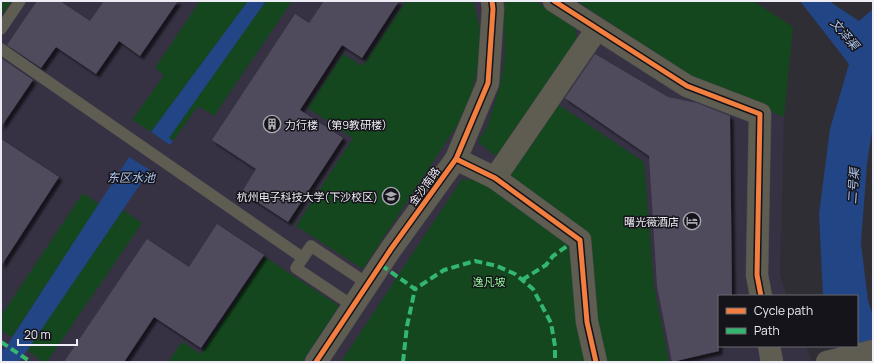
<svg xmlns="http://www.w3.org/2000/svg" width="874" height="363" viewBox="0 0 874 363" font-family="Manrope,'Noto Sans SC',sans-serif">
<defs>
<filter id="shadow"><feDropShadow dx="3.5" dy="3.5" stdDeviation="1" flood-color="#0009"/></filter>
</defs>
<rect width="100%" height="100%" fill="#2f2e34"/>
<!-- built -->
<polygon fill="#363143" points="1,1 753,1 793,27 784,117 780,275 787,296 719,296 719,346 806,346 812,362 1,362"/>
<!-- green -->
<g fill="#14471e">
<polygon points="1,1 11,1 1,17"/>
<polygon points="200,1 248,1 151,132 132,120 164,75 155,68"/>
<polygon points="266,1 292,1 214,116 198,106 173,141 169,138"/>
<polygon points="406,1 473,1 480,29 478,64 471,97 457,125 363,269 296,226 353,138 308,108 343,54 363,66"/>
<polygon points="505,1 536,1 575,27 577,40 496,156 478,142 487,127 500,86 505,56 504,19"/>
<polygon points="577,1 753,1 793,27 784,117 696,80"/>
<polygon points="556,103 644,162 654,286 669,362 605,362 599,330 589,238 509,176"/>
<polygon points="462,179 488,182 564,236 576,268 586,362 341,362"/>
<polygon points="83,193 99,204 12,337 1,331 1,316"/>
<polygon points="123,210 142,223 47,362 43,362 27,350"/>
<polygon points="265,257 339,306 302,362 168,362 182,342 201,354"/>
</g>
<!-- water -->
<g fill="#224586">
<polygon points="248,1 266,1 169,138 173,141 170,145 151,132"/>
<polygon points="800,1 829,1 859,21 873,9 873,124 867,164 861,243 868,301 873,316 873,362 841,362 837,346 857,346 857,296 823,296 819,214 830,129 849,64"/>
<polygon points="129,157 150,170 20,361 22,362 1,362 1,348 4,350"/>
</g>
<!-- building -->
<g fill="#4f4b5c" filter="url(#shadow)">
<polygon points="37,1 60,1 90,21 104,1 178,1 140,56 119,41 96,74 56,47 41,68 7,45"/>
<polygon points="324,1 399,1 362,58 342,45 300,110 343,138 288,222 242,192 256,169 212,140 295,14 309,23"/>
<polygon points="595,54 668,97 697,103 730,116 732,296 719,296 719,351 672,362 657,286 649,156 565,98"/>
<polygon points="1,58 33,80 1,127"/>
<polygon points="1,139 59,177 1,266"/>
<polygon points="217,224 264,255 201,348 154,317 124,362 64,362 147,239 189,267"/>
</g>
<g fill="none" stroke-linecap="round" stroke-linejoin="round">
<defs>
<g id="service">
<polyline points="1,29 20,1"/>
<polyline points="1,49 303,258"/>
<polyline points="353,306 296,268 311,246 368,284"/>
</g>
<g id="minor">
<polyline points="554,1 687,86 760,114 757,275 761,296"/>
<polyline points="456,159 495,178 580,240 587,322 596,362"/>
<polyline points="495,178 597,29"/>
<polyline points="769,346 772,362"/>
<polyline points="316,362 391,249 456,159 488,83 493,9 492,1"/>
<polyline points="827,362 873,351"/>
</g>
</defs>
<!-- service casing -->
<use href="#service" stroke="#4b494e" stroke-width="12"/>
<!-- minor casing -->
<use href="#minor" stroke="#4b494e" stroke-width="23"/>
<!-- service -->
<use href="#service" stroke="#5f5c52" stroke-width="11"/>
<!-- minor -->
<use href="#minor" stroke="#5f5c52" stroke-width="22"/>
<!-- quiet -->
<g stroke="#33b770" stroke-width="4" stroke-dasharray="8 4" stroke-linecap="butt">
<polyline points="381,265 415,289 444,270 475,261 497,266 515,274 533,289 551,323 555,346 555,362"/>
<polyline points="522,280 546,265 553,256 567,246"/>
<polyline points="1,342 31,362"/>
<polyline points="403,362 407,326 415,289"/>
</g>
<defs>
<g id="cycleway">
<polyline points="554,1 687,86 760,114 757,275 761,296"/>
<polyline points="456,159 495,178 580,240 587,322 596,362"/>
<polyline points="316,362 391,249 456,159 488,83 493,9 492,1"/>
</g>
</defs>
<!-- cycleway casing -->
<use href="#cycleway" stroke="#15141a" stroke-width="8"/>
<!-- cycleway -->
<use href="#cycleway" stroke="#f27e40" stroke-width="5"/>
</g>
<!-- icons -->
<defs>
<symbol id="building-ring" viewBox="-11 -11 22 22"><circle r="9.5" fill="#15141a" stroke="#abaab1" stroke-width="1.5"/><path d="M-4-6H4V6H1V3H-1V6H-4ZM-2.5-4.3h1.7v1.8h-1.7ZM.8-4.3h1.7v1.8H.8ZM-2.5-1h1.7V.8h-1.7ZM.8-1h1.7V.8H.8Z" fill="#abaab1"/></symbol>
<symbol id="university-ring" viewBox="-11 -11 22 22"><circle r="9.5" fill="#15141a" stroke="#abaab1" stroke-width="1.5"/><path d="M0-5L7-2L0 1L-7-2ZM-4 1L0 2.5L4 1V4Q0 6-4 4Z" fill="#abaab1"/></symbol>
<symbol id="hotel-ring" viewBox="-11 -11 22 22"><circle r="9.5" fill="#15141a" stroke="#abaab1" stroke-width="1.5"/><path d="M-6-4.5h1.5V1H6V5H4.5V3h-9V5H-6ZM-4 0a1.8 1.8 0 1 1 3.6 0ZM.5 0V-2.5h3Q6-2.5 6 0Z" fill="#abaab1"/></symbol>
</defs>
<g fill-rule="evenodd">
<use href="#building-ring" x="262" y="114" width="20" height="20"/>
<use href="#university-ring" x="381" y="186" width="20" height="20"/>
<use href="#hotel-ring" x="682" y="211" width="20" height="20"/>
</g>
<g text-anchor="middle" dominant-baseline="central" stroke-width="3" stroke-linejoin="round" paint-order="stroke">
<!-- poi labels -->
<g font-size="11" fill="#eeecf5" stroke="#15141a" text-anchor="end">
<text x="285" y="124" text-anchor="start">力行楼 （第9教研楼）</text>
<text x="378" y="196">杭州电子科技大学(下沙校区)</text>
<text x="679" y="221">曙光薇酒店</text>
</g>
<!-- street labels -->
<g font-size="11" fill="#eeecf5" stroke="#15141a">
<text transform="translate(424 186) rotate(-54)">金沙南路</text>
</g>
<!-- park labels -->
<g font-size="11" fill="#95f89c" stroke="#15141a">
<text x="489" y="281">逸凡坡</text>
</g>
<!-- water labels -->
<g font-size="12" font-style="italic" fill="#adc4ec" stroke="#15141a">
<text transform="translate(845 34) rotate(49)">文泽渠</text>
<text x="131" y="177">东区水池</text>
<text transform="translate(853 186) rotate(-86)">二号渠</text>
</g>
</g>
<!-- border -->
<rect width="874" height="363" fill="none" stroke="#eeecf5" stroke-width="4"/>
<!-- legend -->
<rect x="718" y="295" width="140" height="52" fill="#15141a" stroke="#6c6a72"/>
<rect x="726" y="308" width="20" height="6" fill="#f27e40" stroke="#6c6a72"/>
<text x="754" y="315" font-size="12" fill="#eeecf5">Cycle path</text>
<rect x="726" y="328" width="20" height="6" fill="#33b770" stroke="#6c6a72"/>
<text x="754" y="335" font-size="12" fill="#eeecf5">Path</text>
<!-- scale -->
<path d="M18 339v6h59v-6" fill="none" stroke="#eeecf5" stroke-width="2"/>
<text x="24" y="339" font-size="12" fill="#eeecf5" stroke="#15141a" stroke-width="3" paint-order="stroke">20 m</text>
</svg>
